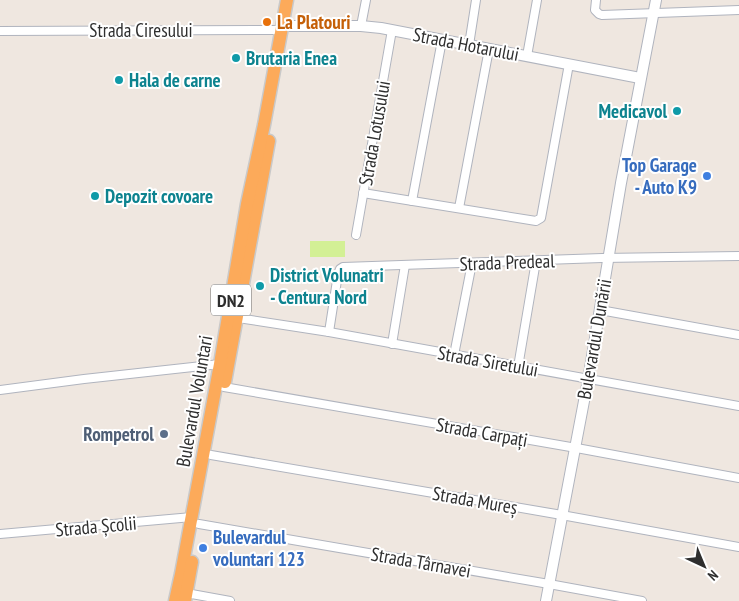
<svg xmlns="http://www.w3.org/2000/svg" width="739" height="601" viewBox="0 0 739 601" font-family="'PT Sans Narrow',sans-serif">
<rect width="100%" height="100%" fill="#efe7e0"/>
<!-- pitch -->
<rect fill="#d3f095" x="310" y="241" width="35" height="16"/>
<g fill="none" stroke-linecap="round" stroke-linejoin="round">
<defs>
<g id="minor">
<polyline points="596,0 595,10 599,14 602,15 739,10"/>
<polyline points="361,26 366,0"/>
<polyline points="0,31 281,30"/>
<polyline points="469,45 476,0"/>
<polyline points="527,56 537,0"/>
<polyline points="363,193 536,221 541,218 569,64"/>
<polyline points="412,201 442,40"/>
<polyline points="459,208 489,49"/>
<polyline points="356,235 392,30"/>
<polyline points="600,310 739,335"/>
<polyline points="238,318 329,332 739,406"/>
<polyline points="329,332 338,274 340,269 343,267 602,258 739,256"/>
<polyline points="392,344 405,265"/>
<polyline points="454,355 472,263"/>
<polyline points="518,367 536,261"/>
<polyline points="224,387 582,449 739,478"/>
<polyline points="0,390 84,379 220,364"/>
<polyline points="211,455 556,514 739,547"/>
<polyline points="199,524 549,584 642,601"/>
<polyline points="0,534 192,517"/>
<polyline points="186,593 230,601"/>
</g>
<g id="tertiary">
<polyline points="289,26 361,26 381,28 640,78"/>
<polyline points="546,601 588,380 621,183 656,0"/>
</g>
<g id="trunk">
<polyline points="225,382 269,141"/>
<polyline points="175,601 181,574 220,364 247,204 264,125 287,0"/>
<polyline points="185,601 192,562"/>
</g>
</defs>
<!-- minor casing -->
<use href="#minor" stroke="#b0b4be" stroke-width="10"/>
<!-- tertiary casing -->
<use href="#tertiary" stroke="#b0b4be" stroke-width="12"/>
<!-- trunk casing -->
<use href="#trunk" stroke="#c9c9c9" stroke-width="15"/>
<!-- minor -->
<use href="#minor" stroke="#fff" stroke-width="8"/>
<!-- tertiary -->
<use href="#tertiary" stroke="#fff" stroke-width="10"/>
<!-- trunk -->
<use href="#trunk" stroke="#fcaa5a" stroke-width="12"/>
</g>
<!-- markers -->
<circle fill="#e8710a" stroke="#fff" stroke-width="2" cx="267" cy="22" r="5"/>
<g fill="#0f9aa8" stroke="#fff" stroke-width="2">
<circle cx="236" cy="58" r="5"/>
<circle cx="119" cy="80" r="5"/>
<circle cx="677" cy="111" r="5"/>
<circle cx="95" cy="196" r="5"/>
<circle cx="260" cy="286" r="5"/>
</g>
<g fill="#3f7fe0" stroke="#fff" stroke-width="2">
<circle cx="707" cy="176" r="5"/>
<circle cx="203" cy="548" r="5"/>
</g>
<circle fill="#5c6f8a" stroke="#fff" stroke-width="2" cx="164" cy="434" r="5"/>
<g text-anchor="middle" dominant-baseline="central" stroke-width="4" stroke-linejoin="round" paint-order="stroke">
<!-- shield labels -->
<rect fill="#fff" stroke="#6d6d6d" stroke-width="1" x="211" y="284.5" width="40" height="31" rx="4"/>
<g font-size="18" font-weight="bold" fill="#2e2e2e">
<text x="231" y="300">DN2</text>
</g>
<!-- food labels -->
<g font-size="19" font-weight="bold" fill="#c56008" stroke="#fff" text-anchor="start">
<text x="277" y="22">La Platouri</text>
</g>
<!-- street labels -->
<g font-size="19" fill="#2e2e2e" stroke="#fff">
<text x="141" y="30">Strada Ciresului</text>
<text transform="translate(466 44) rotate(11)">Strada Hotarului</text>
<text transform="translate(374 133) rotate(-80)">Strada Lotusului</text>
<text transform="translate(507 262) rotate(-2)">Strada Predeal</text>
<text transform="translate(594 339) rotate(-80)">Bulevardul Dunării</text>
<text transform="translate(488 361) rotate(10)">Strada Siretului</text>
<text transform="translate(194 401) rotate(-80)">Bulevardul Voluntari</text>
<text transform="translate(482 432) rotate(10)">Strada Carpați</text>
<text transform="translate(475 500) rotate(10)">Strada Mureș</text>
<text transform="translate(96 526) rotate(-5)">Strada Școlii</text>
<text transform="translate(421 562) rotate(10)">Strada Târnavei</text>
</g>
<!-- culture labels -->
<g font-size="19" font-weight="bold" fill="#0d838f" stroke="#fff" text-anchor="start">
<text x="246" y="58">Brutaria Enea</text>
<text x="129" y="80">Hala de carne</text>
<text x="667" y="111" text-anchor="end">Medicavol</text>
<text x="105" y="196">Depozit covoare</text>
<text x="270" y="275">District Volunatri<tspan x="270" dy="22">- Centura Nord</tspan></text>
</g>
<!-- shop labels -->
<g font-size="19" font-weight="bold" fill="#366cbe" stroke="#fff" text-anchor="end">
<text x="697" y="165">Top Garage<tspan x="697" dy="22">- Auto K9</tspan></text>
<text x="213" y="537" text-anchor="start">Bulevardul<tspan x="213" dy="22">voluntari 123</tspan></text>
</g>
<!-- service labels -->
<g font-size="19" font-weight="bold" fill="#4e5e75" stroke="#fff" text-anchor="end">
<text x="154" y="434">Rompetrol</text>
</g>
</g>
<!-- north arrow -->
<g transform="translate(704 566) rotate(136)" stroke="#ffffff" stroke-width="4" paint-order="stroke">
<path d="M0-4L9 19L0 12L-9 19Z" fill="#2e2e2e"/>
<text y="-8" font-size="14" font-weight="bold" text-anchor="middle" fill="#2e2e2e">N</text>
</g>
</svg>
